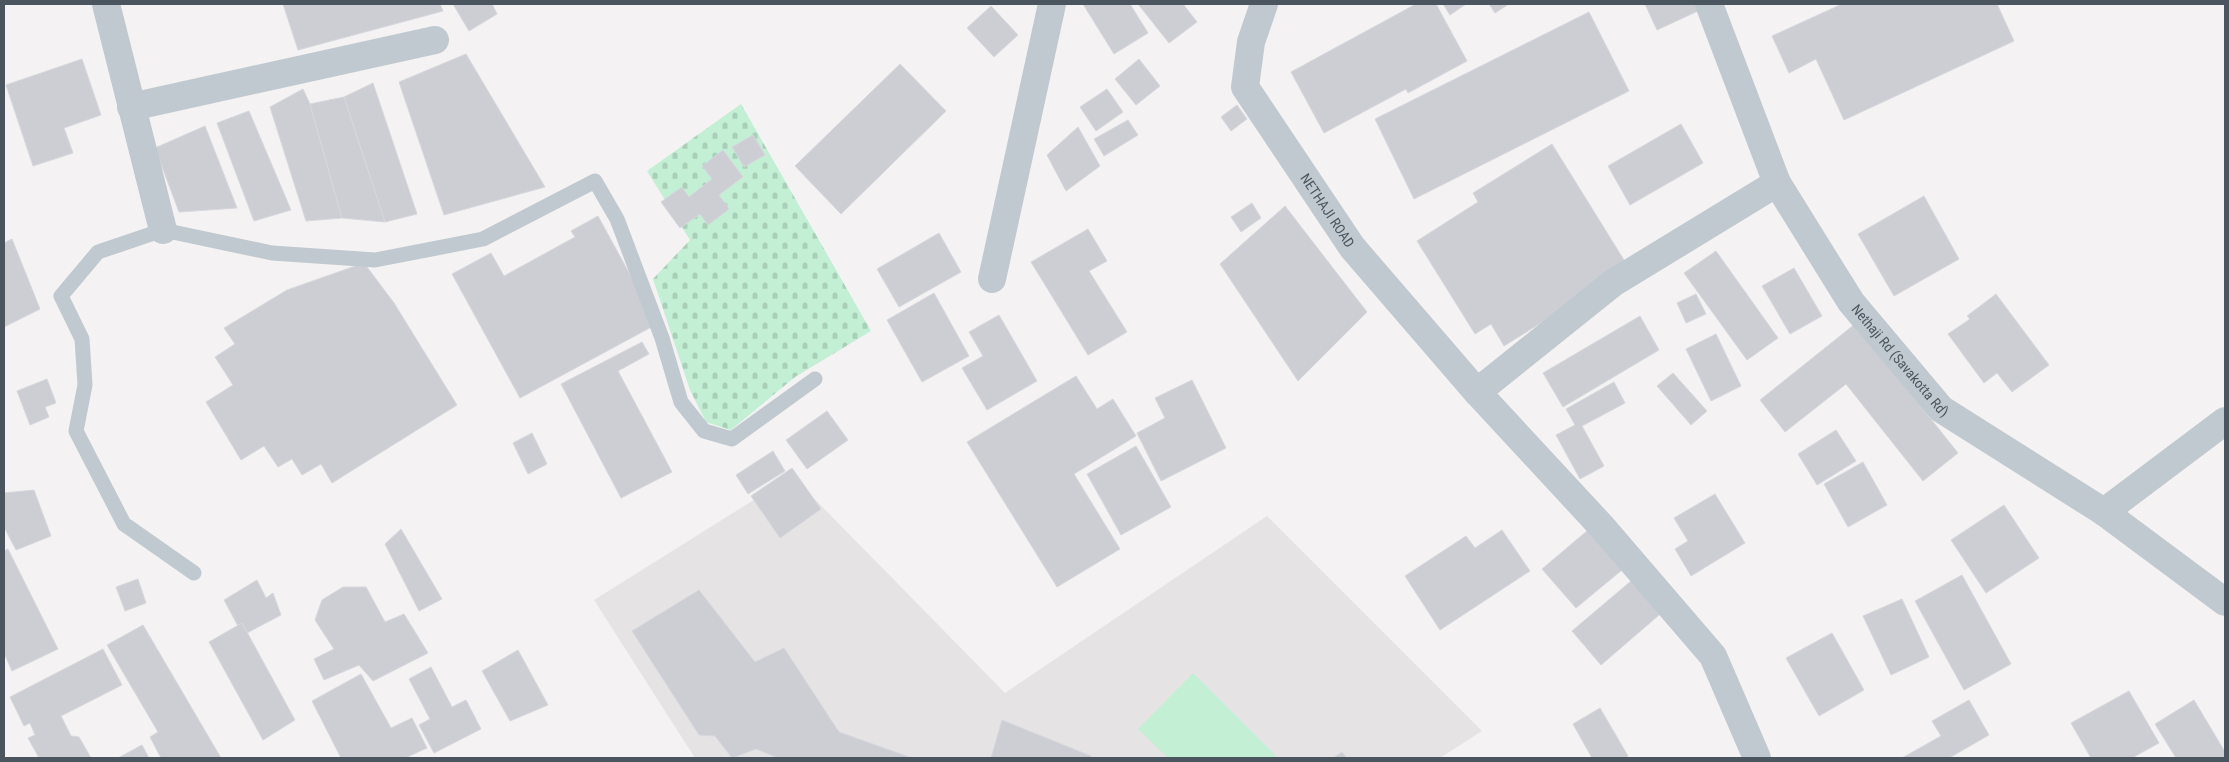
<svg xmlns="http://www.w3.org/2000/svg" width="2229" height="762" viewBox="0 0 2229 762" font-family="'Roboto Condensed',sans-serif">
<defs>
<pattern id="cemetery-stones" width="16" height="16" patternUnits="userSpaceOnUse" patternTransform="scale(1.25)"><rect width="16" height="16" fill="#c3efd5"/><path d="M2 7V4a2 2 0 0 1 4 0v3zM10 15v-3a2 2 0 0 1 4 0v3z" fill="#a9cfb9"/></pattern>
</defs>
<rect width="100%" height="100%" fill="#f4f2f2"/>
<!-- education -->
<polygon fill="#e5e3e4" points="792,476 1005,693 1267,516 1482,731 1440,758 695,758 594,600"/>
<!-- cemetery -->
<polygon fill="url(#cemetery-stones)" points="741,104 871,331 795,377 731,430 706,422 690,390 653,279 690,240 647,171"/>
<!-- pitch -->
<polygon fill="#c3efd5" points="1193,673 1278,758 1168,758 1138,729"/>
<!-- building -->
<g fill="#ccced4" stroke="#d6d8dd">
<polygon points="283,4 440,4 443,11 298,50"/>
<polygon points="453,4 492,4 497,14 469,31"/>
<polygon points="1083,4 1130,4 1148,33 1114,54"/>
<polygon points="1138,4 1183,4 1197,22 1169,43"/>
<polygon points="1416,4 1436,4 1467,61 1408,93 1406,89 1324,133 1291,72"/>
<polygon points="1443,4 1466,4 1450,15"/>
<polygon points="1489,4 1509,4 1495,13"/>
<polygon points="1645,4 1695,4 1698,11 1657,30"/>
<polygon points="1842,4 1997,4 2014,41 1844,120 1816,59 1789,73 1772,36"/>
<polygon points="991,6 1018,35 994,57 967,28"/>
<polygon points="1589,12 1629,91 1414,199 1375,119"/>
<polygon points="466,54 545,187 444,215 399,82"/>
<polygon points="82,59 101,115 64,128 73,153 33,166 6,85"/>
<polygon points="1139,59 1160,86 1136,105 1115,79"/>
<polygon points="900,64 946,111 841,214 795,166"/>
<polygon points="373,83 417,214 385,222 344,97"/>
<polygon points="303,89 310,104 342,218 306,221 270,107"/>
<polygon points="1107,89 1123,112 1096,131 1080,107"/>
<polygon points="344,97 385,222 342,218 310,104"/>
<polygon points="1237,105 1247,119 1231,131 1221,117"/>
<polygon points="249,111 291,210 254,221 217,123"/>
<polygon points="1128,120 1138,135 1104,156 1094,139"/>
<polygon points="1681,124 1703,163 1630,205 1608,166"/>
<polygon points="205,126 237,208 179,212 155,148"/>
<polygon points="1078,127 1100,166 1066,191 1047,155"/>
<polygon points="753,135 765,155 744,167 732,147"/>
<polygon points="1552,144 1629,268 1504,346 1491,324 1475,334 1417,241 1478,202 1473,193"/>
<polygon points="723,150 743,177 719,195 729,209 708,225 700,214 680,228 661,202 682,187 689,197 712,179 702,166"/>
<polygon points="1924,196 1959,259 1894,296 1858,234"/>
<polygon points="1252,203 1261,218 1241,232 1231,217"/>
<polygon points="1285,206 1367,312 1298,381 1220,264"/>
<polygon points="598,216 657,324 520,398 452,274 491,253 504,276 575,237 571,231"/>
<polygon points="1088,229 1107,261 1089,271 1127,332 1088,355 1031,262"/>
<polygon points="939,233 961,272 899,307 877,269"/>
<polygon points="12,239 40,309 4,327 4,243"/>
<polygon points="1716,251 1778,338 1747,360 1684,273"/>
<polygon points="364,263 394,303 457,405 332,483 321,464 302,475 292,459 278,467 264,446 241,460 206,402 233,385 215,357 235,344 224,328 287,290"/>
<polygon points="1794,268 1822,316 1790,334 1762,286"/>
<polygon points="934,293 969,356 922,382 887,320"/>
<polygon points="1696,294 1706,314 1686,323 1677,303"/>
<polygon points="1996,294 2049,365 2012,392 1997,373 1984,383 1948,334 1970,319 1967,316"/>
<polygon points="999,315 1037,381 987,410 962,368 983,356 969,332"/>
<polygon points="1640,316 1659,350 1563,407 1543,373"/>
<polygon points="1855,324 1958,453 1923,481 1846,384 1785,432 1760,400"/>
<polygon points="1716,334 1741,386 1711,401 1686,349"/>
<polygon points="642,342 649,354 618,371 672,472 621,498 561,384"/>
<polygon points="1673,373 1707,411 1691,425 1657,386"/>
<polygon points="1076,376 1097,409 1113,399 1136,436 1074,474 1120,549 1057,587 967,442"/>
<polygon points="47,379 56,403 45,407 49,417 30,425 17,391"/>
<polygon points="1192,380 1226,448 1161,481 1137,433 1165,418 1155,398"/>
<polygon points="1614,382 1625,403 1582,426 1604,466 1580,479 1556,435 1575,425 1566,409"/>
<polygon points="827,411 848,440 807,469 786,440"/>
<polygon points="1836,430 1856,461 1817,485 1798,454"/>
<polygon points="532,433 547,464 528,474 513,443"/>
<polygon points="1136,446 1171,507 1121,535 1087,474"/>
<polygon points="773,451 785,471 748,494 736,475"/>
<polygon points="1863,462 1887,505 1848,527 1824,484"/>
<polygon points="792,468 821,509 780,538 751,496"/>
<polygon points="34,490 51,536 16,550 4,527 4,493"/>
<polygon points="1715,494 1745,543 1691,576 1675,549 1688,541 1674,518"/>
<polygon points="2004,505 2039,558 1986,593 1951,540"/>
<polygon points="1594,525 1628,565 1576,608 1542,569"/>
<polygon points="401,529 442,599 419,611 385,544"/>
<polygon points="1502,530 1530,571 1440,630 1405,576 1466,536 1475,548"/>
<polygon points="8,549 58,649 12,671 4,653 4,551"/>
<polygon points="1644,570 1673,603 1601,665 1572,631"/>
<polygon points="1962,575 2011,664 1964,690 1915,601"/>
<polygon points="138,579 146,603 125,611 116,587"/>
<polygon points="257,580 266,598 273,593 281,615 247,633 242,623 238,626 224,600"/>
<polygon points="343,587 366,587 385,622 404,614 428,653 373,681 359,665 324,680 314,659 334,649 315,620 322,600"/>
<polygon points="699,590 755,662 784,648 839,732 912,758 778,758 756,749 732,758 715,736 699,735 632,631"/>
<polygon points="1902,599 1929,657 1891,675 1863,616"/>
<polygon points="242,623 295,720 263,740 209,642"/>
<polygon points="143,625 221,758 161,758 150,737 158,732 107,645"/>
<polygon points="1832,633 1864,690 1819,716 1786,658"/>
<polygon points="103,649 122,685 61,716 71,736 79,737 91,758 39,758 28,738 35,735 30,723 24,726 10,697"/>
<polygon points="518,650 548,705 510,721 482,671"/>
<polygon points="431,667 452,707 466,700 481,729 434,753 419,725 430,719 409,679"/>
<polygon points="361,674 391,728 412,718 427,748 405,758 341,758 312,701"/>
<polygon points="2129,691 2159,743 2132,758 2091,758 2071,723"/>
<polygon points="1969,700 1989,735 1949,758 1902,758 1941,736 1932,721"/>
<polygon points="2194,700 2225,752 2225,756 2222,758 2176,758 2155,724"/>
<polygon points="1600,708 1628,756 1625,758 1592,758 1573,724"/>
<polygon points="1002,720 1091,756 1091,758 991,758"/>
<polygon points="142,745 149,758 118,758"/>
<polygon points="1342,752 1347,758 1333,758"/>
</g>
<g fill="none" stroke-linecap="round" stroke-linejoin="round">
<!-- lane -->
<polyline stroke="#c0c9d0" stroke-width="15" points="194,573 124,524 76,431 85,385 82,339 61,296 98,252 163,230 272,253 375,260 483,239 595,181 617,219 662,338 681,402 704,431 732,439 815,379"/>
<!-- street -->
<g stroke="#c0c9d0" stroke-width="28">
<polyline points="106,4 163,230"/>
<path id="s1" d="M1264,4l-13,38 -6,45 107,160 125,145"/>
<path id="s2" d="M1709,4l68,179 74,119 90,107 163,103 121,90"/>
<polyline points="131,107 435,40"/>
<polyline points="992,279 1052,4"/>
<polyline points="2104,512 2225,421"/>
<polyline points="1757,758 1713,656 1603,528 1477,392 1613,283 1777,183"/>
</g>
</g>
<g text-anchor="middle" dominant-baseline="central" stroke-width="4" stroke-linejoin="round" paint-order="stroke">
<!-- street labels -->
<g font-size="14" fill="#4a555f" stroke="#fff">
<text stroke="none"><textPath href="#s1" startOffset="234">NETHAJI ROAD</textPath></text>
<text stroke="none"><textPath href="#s2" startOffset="408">Nethaji Rd (Savakotta Rd)</textPath></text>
</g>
</g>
<!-- border -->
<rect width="2229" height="762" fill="none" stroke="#4a555f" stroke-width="10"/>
</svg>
